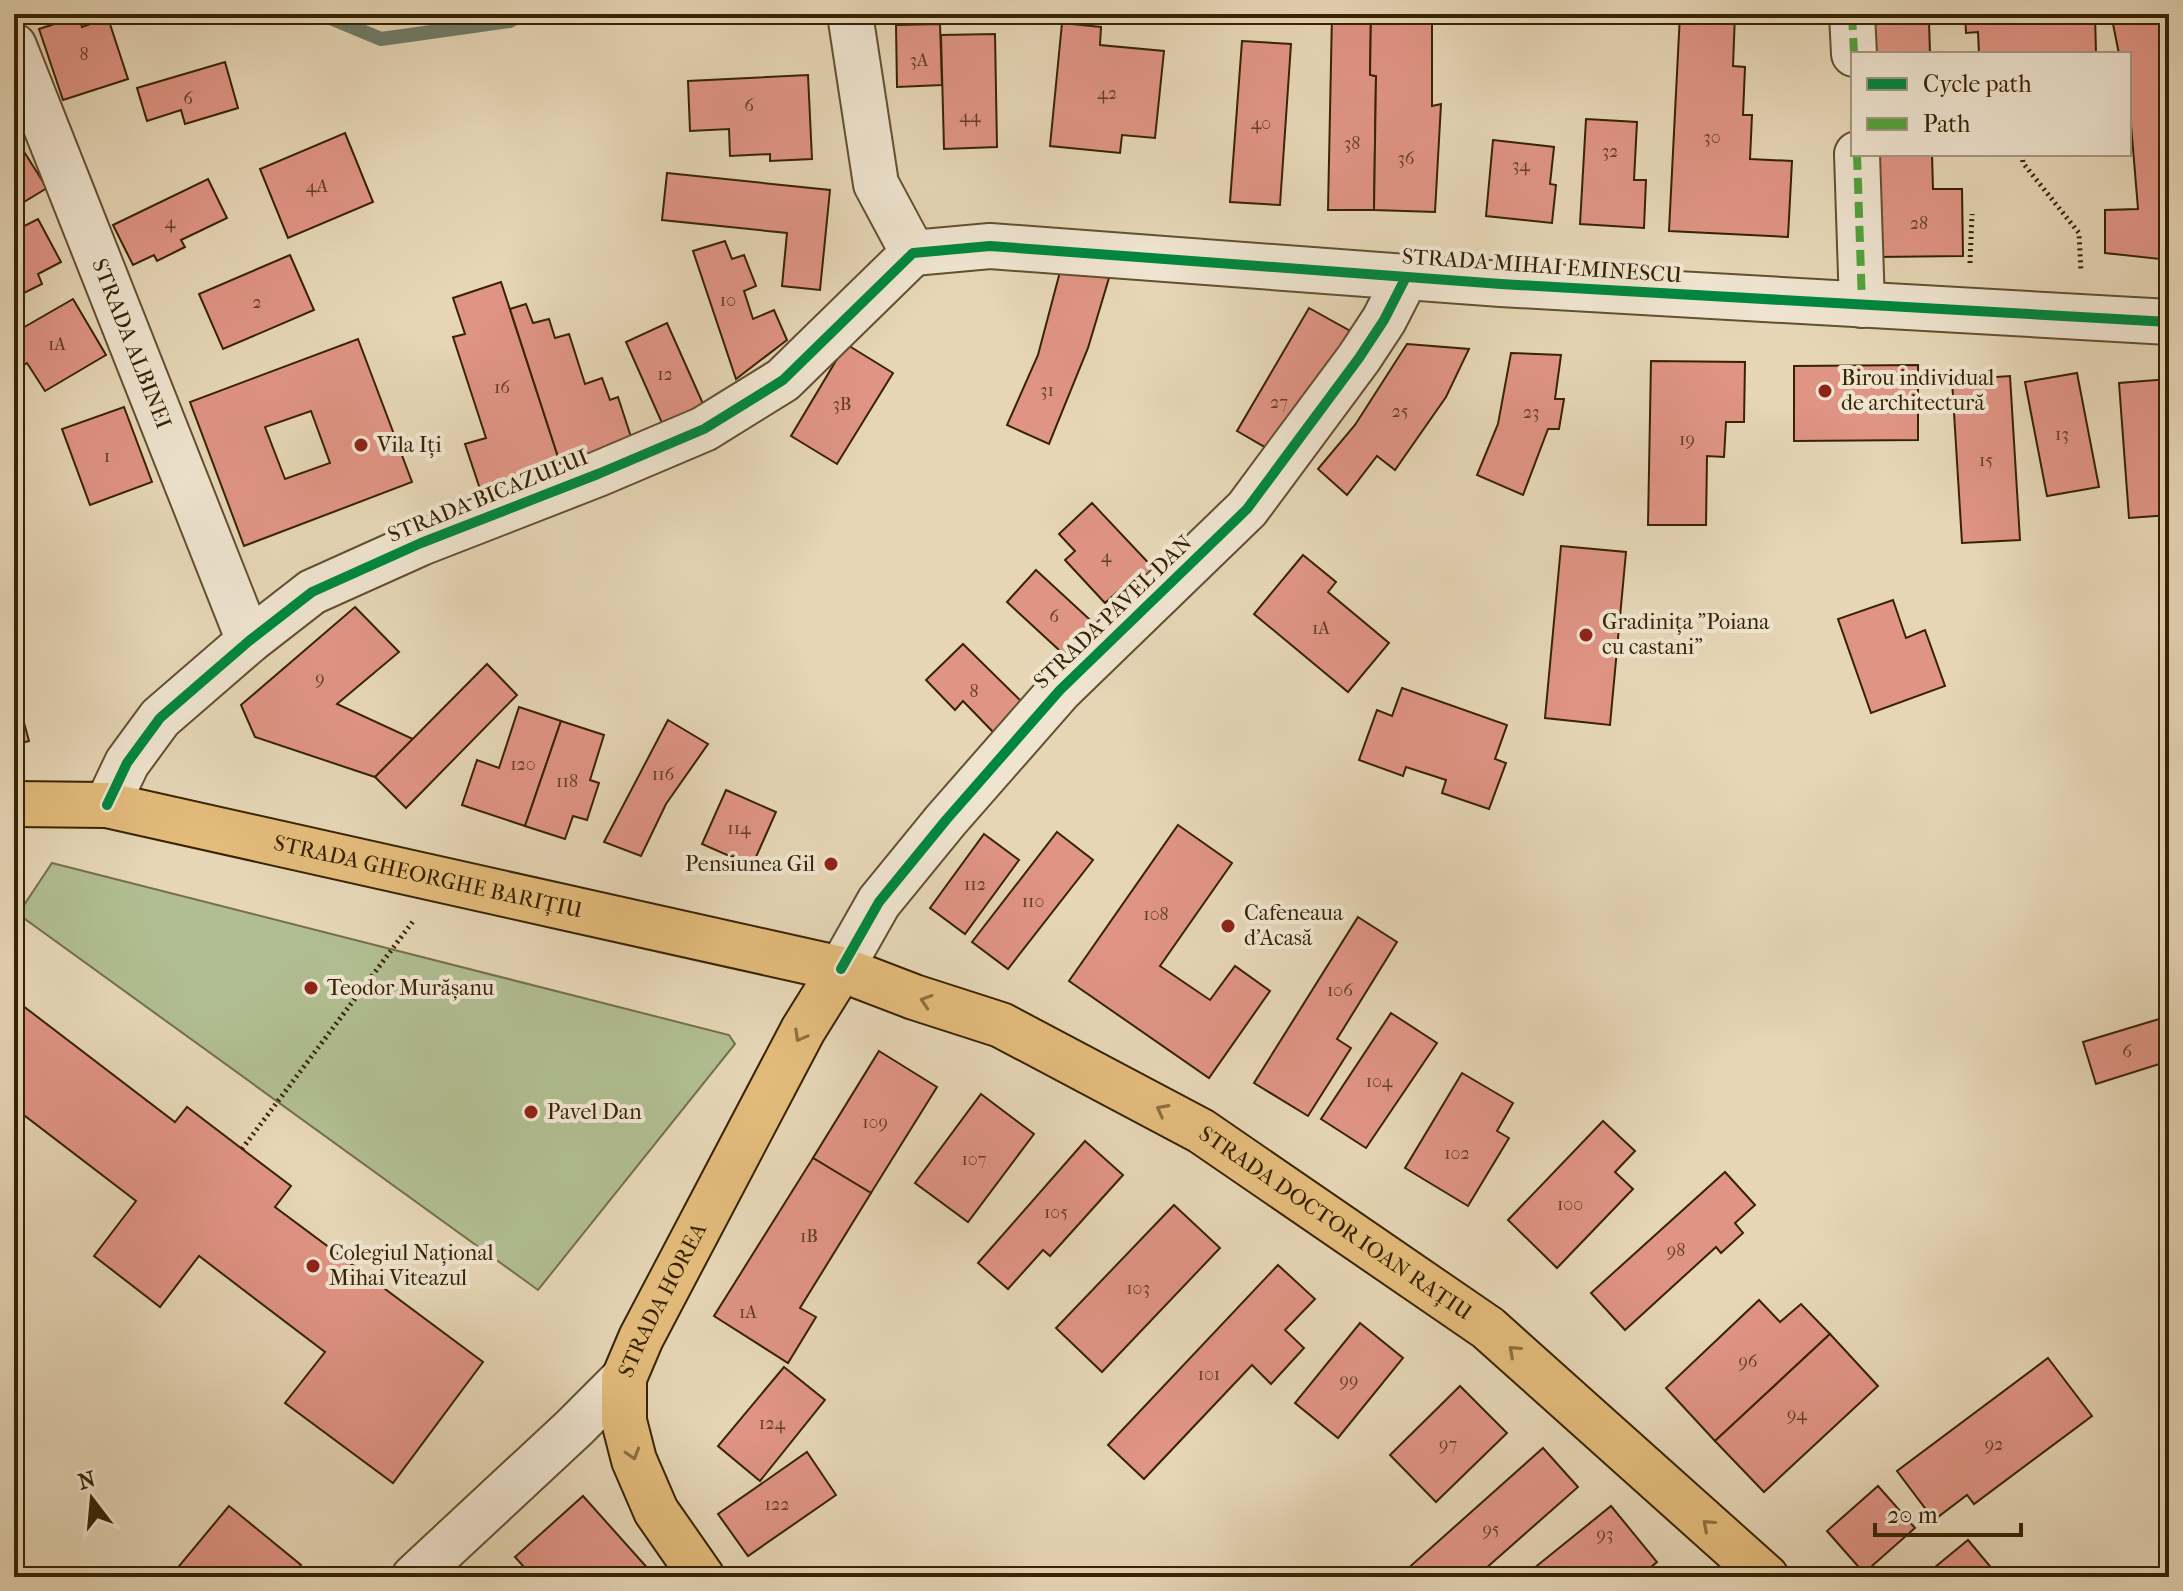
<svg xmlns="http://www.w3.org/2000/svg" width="2183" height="1591" viewBox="0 0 2183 1591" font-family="'IM FELL French Canon',serif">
<rect width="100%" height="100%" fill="#e6d6b6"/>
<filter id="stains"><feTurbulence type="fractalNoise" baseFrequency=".0025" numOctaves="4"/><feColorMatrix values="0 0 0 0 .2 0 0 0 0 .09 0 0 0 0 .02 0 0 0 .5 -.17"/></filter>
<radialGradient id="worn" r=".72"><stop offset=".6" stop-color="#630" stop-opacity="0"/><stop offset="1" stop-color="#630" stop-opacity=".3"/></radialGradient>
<!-- green -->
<polygon fill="#b1be91" stroke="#74704a" stroke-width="2" points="52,863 729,1035 735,1044 538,1290 18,914"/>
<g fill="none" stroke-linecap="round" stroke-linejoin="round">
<!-- stream -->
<polyline stroke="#707d69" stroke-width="14" points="321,14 381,39 510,21 522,14"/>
</g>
<!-- building -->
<g fill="#e09484" stroke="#372302" stroke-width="2" fill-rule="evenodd">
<polygon points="887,14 940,14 887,18"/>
<polygon points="1332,14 1371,14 1370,75 1376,76 1374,210 1328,210"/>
<polygon points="1371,14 1432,14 1432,106 1441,104 1435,212 1374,210 1376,76 1370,75"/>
<polygon points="1680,14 1735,14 1733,66 1745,67 1743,115 1752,115 1750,159 1792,161 1788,237 1669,231"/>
<polygon points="1872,14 1929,14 1929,21 1873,22"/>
<polygon points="1965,14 2095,14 2096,54 1979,54 1978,32 1966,33"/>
<polygon points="2111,14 2169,14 2169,260 2105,253 2105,210 2138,209 2129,100 2129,54 2119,54"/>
<polygon points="79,16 82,27 108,18 128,79 63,100 39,29"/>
<polygon points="1929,21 1930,54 1873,54 1873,22"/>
<polygon points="1062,23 1101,27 1100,45 1164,51 1155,138 1122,135 1120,153 1050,146"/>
<polygon points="940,24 942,85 897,87 896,25"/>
<polygon points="995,34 997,147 944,149 941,35"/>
<polygon points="1242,41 1291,44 1280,205 1230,202"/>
<polygon points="225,62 238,108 185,124 181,110 147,121 137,88"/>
<polygon points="808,75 812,159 770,161 770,154 730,156 729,129 690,131 688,81"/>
<polygon points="1586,119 1637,122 1634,180 1646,180 1644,228 1580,224"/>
<polygon points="345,133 373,202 288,238 260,169"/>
<polygon points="14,136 47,188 14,208"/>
<polygon points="1493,140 1554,147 1550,184 1556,185 1552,223 1486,216"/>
<polygon points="1875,154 1932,154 1933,189 1962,189 1963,256 1876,257"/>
<polygon points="667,173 830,190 820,290 782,286 787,233 662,220"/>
<polygon points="208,179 227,218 181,240 185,247 157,261 154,255 133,265 113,225"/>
<polygon points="38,219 61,262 38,274 42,284 14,298 14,231"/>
<polygon points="725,241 732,259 744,255 756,286 744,291 753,319 774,310 787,340 736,379 693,251"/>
<polygon points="290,255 314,310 223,349 199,294"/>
<polygon points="1061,268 1109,278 1088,348 1049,444 1007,425 1038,355"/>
<polygon points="501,282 561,466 481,492 465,444 486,438 453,337 465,334 453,298"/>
<polygon points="73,299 106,355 45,391 27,363 14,371 14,333"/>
<polygon points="526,304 533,323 549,319 555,338 569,334 585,384 602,378 610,400 618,397 633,443 561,466 510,309"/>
<polygon points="1309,308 1361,337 1342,372 1327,363 1275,453 1237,431"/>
<polygon points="667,323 704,406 662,423 626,342"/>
<path d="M358,339l54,143 -168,64 -54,-144zM311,411l19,52 -45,16 -20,-52z"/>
<polygon points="846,344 893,373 837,464 791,436"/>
<polygon points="1407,344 1469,349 1446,397 1395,470 1377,456 1347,495 1318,469 1355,425"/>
<polygon points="1511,353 1561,355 1555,399 1564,399 1559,429 1548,429 1523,495 1477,475 1498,424"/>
<polygon points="1651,361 1745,362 1744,422 1726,422 1724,457 1707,456 1706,525 1648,525"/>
<polygon points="1918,365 1918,440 1794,441 1794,366"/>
<polygon points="2077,373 2099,487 2047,496 2025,382"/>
<polygon points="2010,376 2020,540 1962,543 1952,380"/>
<polygon points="2169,379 2169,515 2129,518 2119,383"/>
<polygon points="124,407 152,482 90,505 62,429"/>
<polygon points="1092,503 1158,573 1131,598 1122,588 1105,603 1065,560 1075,551 1059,534"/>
<polygon points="1561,546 1626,552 1610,725 1545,718"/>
<polygon points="1303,555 1336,582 1328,592 1389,643 1348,692 1254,614"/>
<polygon points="1036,570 1100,629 1071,661 1007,602"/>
<polygon points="1893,600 1906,638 1925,630 1945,686 1871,713 1838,619"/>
<polygon points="355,607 399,652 337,704 413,739 375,777 255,737 241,705"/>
<polygon points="963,644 1025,705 995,734 963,701 955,710 926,680"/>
<polygon points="487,664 517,695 406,808 375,777"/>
<polygon points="14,686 29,741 14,745"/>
<polygon points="1402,688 1507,725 1495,759 1506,763 1489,809 1442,793 1446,780 1406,767 1403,776 1359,760 1377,710 1392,716"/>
<polygon points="519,707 561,721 525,826 462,805 477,760 499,768"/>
<polygon points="668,720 708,744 666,804 641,856 604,842"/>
<polygon points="561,721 604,735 590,780 599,783 587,820 573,816 565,839 525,826"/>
<polygon points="726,790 776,812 752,866 702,844"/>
<polygon points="1178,825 1232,863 1160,966 1210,1000 1235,966 1270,991 1209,1078 1069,981"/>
<polygon points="1057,832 1093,860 1008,969 972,942"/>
<polygon points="984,834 1019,860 965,934 930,908"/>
<polygon points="1358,917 1397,942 1337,1039 1351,1048 1308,1116 1254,1083"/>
<polygon points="14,999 175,1122 187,1107 291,1186 275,1207 483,1362 393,1483 285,1403 325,1352 199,1256 160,1307 94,1256 136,1201 21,1113 14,1122"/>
<polygon points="1391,1013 1437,1043 1366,1148 1321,1119"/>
<polygon points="2169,1016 2169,1061 2096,1084 2083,1042"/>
<polygon points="879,1051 937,1087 871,1193 813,1158"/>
<polygon points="1462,1073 1513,1103 1497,1131 1509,1138 1468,1206 1405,1168"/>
<polygon points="981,1094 1034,1134 968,1222 915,1183"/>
<polygon points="1603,1121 1635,1151 1615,1172 1633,1189 1557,1268 1508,1220"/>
<polygon points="1085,1141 1123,1175 1050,1256 1043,1250 1008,1289 978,1263"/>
<polygon points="813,1158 871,1193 800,1308 816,1317 788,1363 714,1316"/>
<polygon points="1725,1172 1755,1205 1735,1223 1743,1233 1721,1253 1716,1247 1625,1330 1591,1293"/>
<polygon points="1174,1205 1220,1248 1102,1372 1056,1328"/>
<polygon points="1278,1265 1315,1299 1285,1330 1304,1348 1271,1384 1252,1365 1144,1479 1108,1445"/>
<polygon points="1759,1300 1780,1322 1801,1304 1830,1334 1715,1441 1666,1388"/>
<polygon points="1360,1323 1403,1358 1338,1438 1295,1403"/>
<polygon points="1830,1334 1878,1386 1764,1492 1715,1441"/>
<polygon points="2048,1358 2092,1416 1974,1504 1967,1495 1934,1520 1897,1471"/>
<polygon points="784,1367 825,1400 760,1481 718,1446"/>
<polygon points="1460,1386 1507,1433 1436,1502 1390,1455"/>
<polygon points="1543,1448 1578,1487 1476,1577 1410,1577 1405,1571"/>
<polygon points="807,1452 836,1495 748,1556 718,1514"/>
<polygon points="1878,1486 1915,1528 1864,1573 1827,1531"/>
<polygon points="583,1496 651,1572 646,1577 533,1577 515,1557"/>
<polygon points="229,1506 301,1565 291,1577 170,1577"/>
<polygon points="1611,1506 1657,1562 1639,1577 1523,1577"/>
<polygon points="1968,1540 1999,1577 1923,1577"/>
</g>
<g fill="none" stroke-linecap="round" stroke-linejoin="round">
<defs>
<g id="minor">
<polyline points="850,14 876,184 913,253"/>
<polyline points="1852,14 1854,54"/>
<path id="s1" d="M14,46l235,595"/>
<polyline points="1857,154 1862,305"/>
<polyline points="913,253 990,246 1501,284 2169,322"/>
<polyline points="107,805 127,763 160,718 249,641 312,592 421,543 598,474 704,429 783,380 913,253"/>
<polyline points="841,969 879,902 946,820 1060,690 1247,509 1359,358 1384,320 1406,277"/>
<polyline points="414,1577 574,1428 624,1378"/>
</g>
<g id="major">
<path id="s2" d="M14,804l93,1 456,102 278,62 73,28 87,28 200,106 287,197 278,249"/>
<path id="s3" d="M702,1577l-46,-66 -22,-51 -10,-39v-43l17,-40 162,-308 38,-61"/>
</g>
</defs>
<!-- minor casing -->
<use href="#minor" stroke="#63502f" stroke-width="48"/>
<!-- major casing -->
<use href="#major" stroke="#372302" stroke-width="48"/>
<!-- path -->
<g stroke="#372302" stroke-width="5" stroke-dasharray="2 4" stroke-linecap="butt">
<polyline points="2022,154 2023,163 2079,233 2081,272"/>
<polyline points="1970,263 1972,214"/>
<polyline points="242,1149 414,920"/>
</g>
<!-- minor -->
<use href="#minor" stroke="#efe4d0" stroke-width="44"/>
<!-- major -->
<use href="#major" stroke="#e3bb7b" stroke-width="44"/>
<!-- quiet -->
<g stroke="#53a23d" stroke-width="8" stroke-dasharray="16 8" stroke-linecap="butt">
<polyline points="1852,14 1854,54"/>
<polyline points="1857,154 1862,305"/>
</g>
<defs>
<g id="cycleway">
<polyline points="107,805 127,763 160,718 249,641 312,592 421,543 598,474 704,429 783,380 913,253 990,246 1501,284 2169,322"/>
<polyline points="841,969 879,902 946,820 1060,690 1247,509 1359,358 1384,320 1406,277"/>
</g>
</defs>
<!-- cycleway casing -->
<use href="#cycleway" stroke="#efe4d0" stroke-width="15"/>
<!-- cycleway -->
<use href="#cycleway" stroke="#00873e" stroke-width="10"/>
</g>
<!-- one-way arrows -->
<defs><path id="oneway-chevron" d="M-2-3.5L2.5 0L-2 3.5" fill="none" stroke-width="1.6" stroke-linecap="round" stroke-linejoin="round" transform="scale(2)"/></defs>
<g stroke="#8d6f3e">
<use href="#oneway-chevron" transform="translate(926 1001) rotate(-162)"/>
<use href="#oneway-chevron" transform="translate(800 1036) rotate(119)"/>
<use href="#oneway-chevron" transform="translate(1162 1110) rotate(-152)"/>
<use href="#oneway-chevron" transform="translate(1514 1351) rotate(-138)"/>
<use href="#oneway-chevron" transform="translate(633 1454) rotate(73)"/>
<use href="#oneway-chevron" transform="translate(1708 1525) rotate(-138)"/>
</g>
<!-- markers -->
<g fill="#8f2418" stroke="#efe4d0" stroke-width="3">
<circle cx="1825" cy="391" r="8"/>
<circle cx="361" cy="445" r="8"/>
<circle cx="1586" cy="635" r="8"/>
<circle cx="831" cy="864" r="8"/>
<circle cx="1228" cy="926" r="8"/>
<circle cx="311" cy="988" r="8"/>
<circle cx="531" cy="1112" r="8"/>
<circle cx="313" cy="1266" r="8"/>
</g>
<g text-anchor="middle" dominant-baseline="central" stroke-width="8" stroke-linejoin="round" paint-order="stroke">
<!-- number labels -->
<g font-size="18" fill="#613f22">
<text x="84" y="54">8</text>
<text x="919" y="60">3A</text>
<text x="1107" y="93">42</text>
<text x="188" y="98">6</text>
<text x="749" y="105">6</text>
<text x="970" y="116">44</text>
<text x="1261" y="123">40</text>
<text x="1712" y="137">30</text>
<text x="1352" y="143">38</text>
<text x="1610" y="151">32</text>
<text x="1406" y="158">36</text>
<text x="1521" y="165">34</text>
<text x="317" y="186">4A</text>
<text x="170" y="222">4</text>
<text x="1919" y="223">28</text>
<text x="728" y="300">10</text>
<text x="257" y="302">2</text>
<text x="57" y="344">1A</text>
<text x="665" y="374">12</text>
<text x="502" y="387">16</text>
<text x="1047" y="390">31</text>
<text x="1279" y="402">27</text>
<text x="842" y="404">3B</text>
<text x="1400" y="411">25</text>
<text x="1531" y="412">23</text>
<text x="2062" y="434">13</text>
<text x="1687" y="439">19</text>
<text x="107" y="456">1</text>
<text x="1986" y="460">15</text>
<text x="1106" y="556">4</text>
<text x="1054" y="616">6</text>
<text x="1321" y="628">1A</text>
<text x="320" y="678">9</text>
<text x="974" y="691">8</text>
<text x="523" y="764">120</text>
<text x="663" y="774">116</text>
<text x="567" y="781">118</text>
<text x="739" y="828">114</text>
<text x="975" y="884">112</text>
<text x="1033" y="901">110</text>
<text x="1156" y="914">108</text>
<text x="1340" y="990">106</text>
<text x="2127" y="1051">6</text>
<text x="1379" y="1081">104</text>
<text x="875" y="1122">109</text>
<text x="1457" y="1153">102</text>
<text x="974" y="1159">107</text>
<text x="1570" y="1204">100</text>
<text x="1056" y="1212">105</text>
<text x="809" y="1236">1B</text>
<text x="1676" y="1250">98</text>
<text x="1138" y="1288">103</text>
<text x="748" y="1312">1A</text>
<text x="1748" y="1361">96</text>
<text x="1209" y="1374">101</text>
<text x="1349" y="1380">99</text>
<text x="1797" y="1414">94</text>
<text x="772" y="1423">124</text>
<text x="1448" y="1444">97</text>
<text x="1994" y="1444">92</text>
<text x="777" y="1504">122</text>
<text x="1491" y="1529">95</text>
<text x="1605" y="1534">93</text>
</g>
<!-- street labels -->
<g font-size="22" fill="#372302" stroke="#efe4d0">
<text transform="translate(1542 266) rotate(4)">STRADA MIHAI EMINESCU</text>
<text stroke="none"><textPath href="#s1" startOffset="320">STRADA ALBINEI</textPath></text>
<text transform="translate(488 496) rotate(-22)">STRADA BICAZULUI</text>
<text transform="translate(1113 612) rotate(-44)">STRADA PAVEL DAN</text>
<text stroke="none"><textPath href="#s2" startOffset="422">STRADA GHEORGHE BARIȚIU</textPath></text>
<text stroke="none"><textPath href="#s2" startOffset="1404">STRADA DOCTOR IOAN RAȚIU</textPath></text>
<text stroke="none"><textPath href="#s3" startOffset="306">STRADA HOREA</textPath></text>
</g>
<!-- poi labels -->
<g font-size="22" fill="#372302" stroke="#efe4d0" text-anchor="start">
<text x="1841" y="378">Birou individual<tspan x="1841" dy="25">de architectură</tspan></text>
<text x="377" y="445">Vila Iți</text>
<text x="1602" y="622">Gradinița "Poiana<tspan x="1602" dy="25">cu castani"</tspan></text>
<text x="815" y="864" text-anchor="end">Pensiunea Gil</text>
<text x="1244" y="913">Cafeneaua<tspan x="1244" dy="25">d'Acasă</tspan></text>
<text x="327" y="988">Teodor Murășanu</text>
<text x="547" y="1112">Pavel Dan</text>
<text x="329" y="1253">Colegiul Național<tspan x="329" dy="25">Mihai Viteazul</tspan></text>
</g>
</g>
<!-- margin -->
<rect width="2183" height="1591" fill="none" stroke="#e6d6b6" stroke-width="48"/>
<rect x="16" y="16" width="2151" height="1559" fill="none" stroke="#372302" stroke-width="4"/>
<rect x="24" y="24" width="2135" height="1543" fill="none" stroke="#372302" stroke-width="2"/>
<!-- legend -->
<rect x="1851" y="52" width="280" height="104" fill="#efe4d0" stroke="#a5977e" stroke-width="2"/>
<rect x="1867" y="78" width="40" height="12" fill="#00873e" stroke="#a5977e" stroke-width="2"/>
<text x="1923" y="92" font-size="24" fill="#372302">Cycle path</text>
<rect x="1867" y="118" width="40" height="12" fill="#53a23d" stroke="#a5977e" stroke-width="2"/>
<text x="1923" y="132" font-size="24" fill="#372302">Path</text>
<!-- north arrow -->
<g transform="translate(92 1499) rotate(344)" stroke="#efe4d0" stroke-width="6" paint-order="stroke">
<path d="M0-6L14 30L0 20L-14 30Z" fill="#372302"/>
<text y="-12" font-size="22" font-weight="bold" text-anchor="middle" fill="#372302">N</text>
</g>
<!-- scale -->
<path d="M1875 1523v12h146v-12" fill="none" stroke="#372302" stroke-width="4"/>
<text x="1887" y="1523" font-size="24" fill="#372302" stroke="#efe4d0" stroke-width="6" paint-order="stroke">20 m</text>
<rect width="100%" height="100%" filter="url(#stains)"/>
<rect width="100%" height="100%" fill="url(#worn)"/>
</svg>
